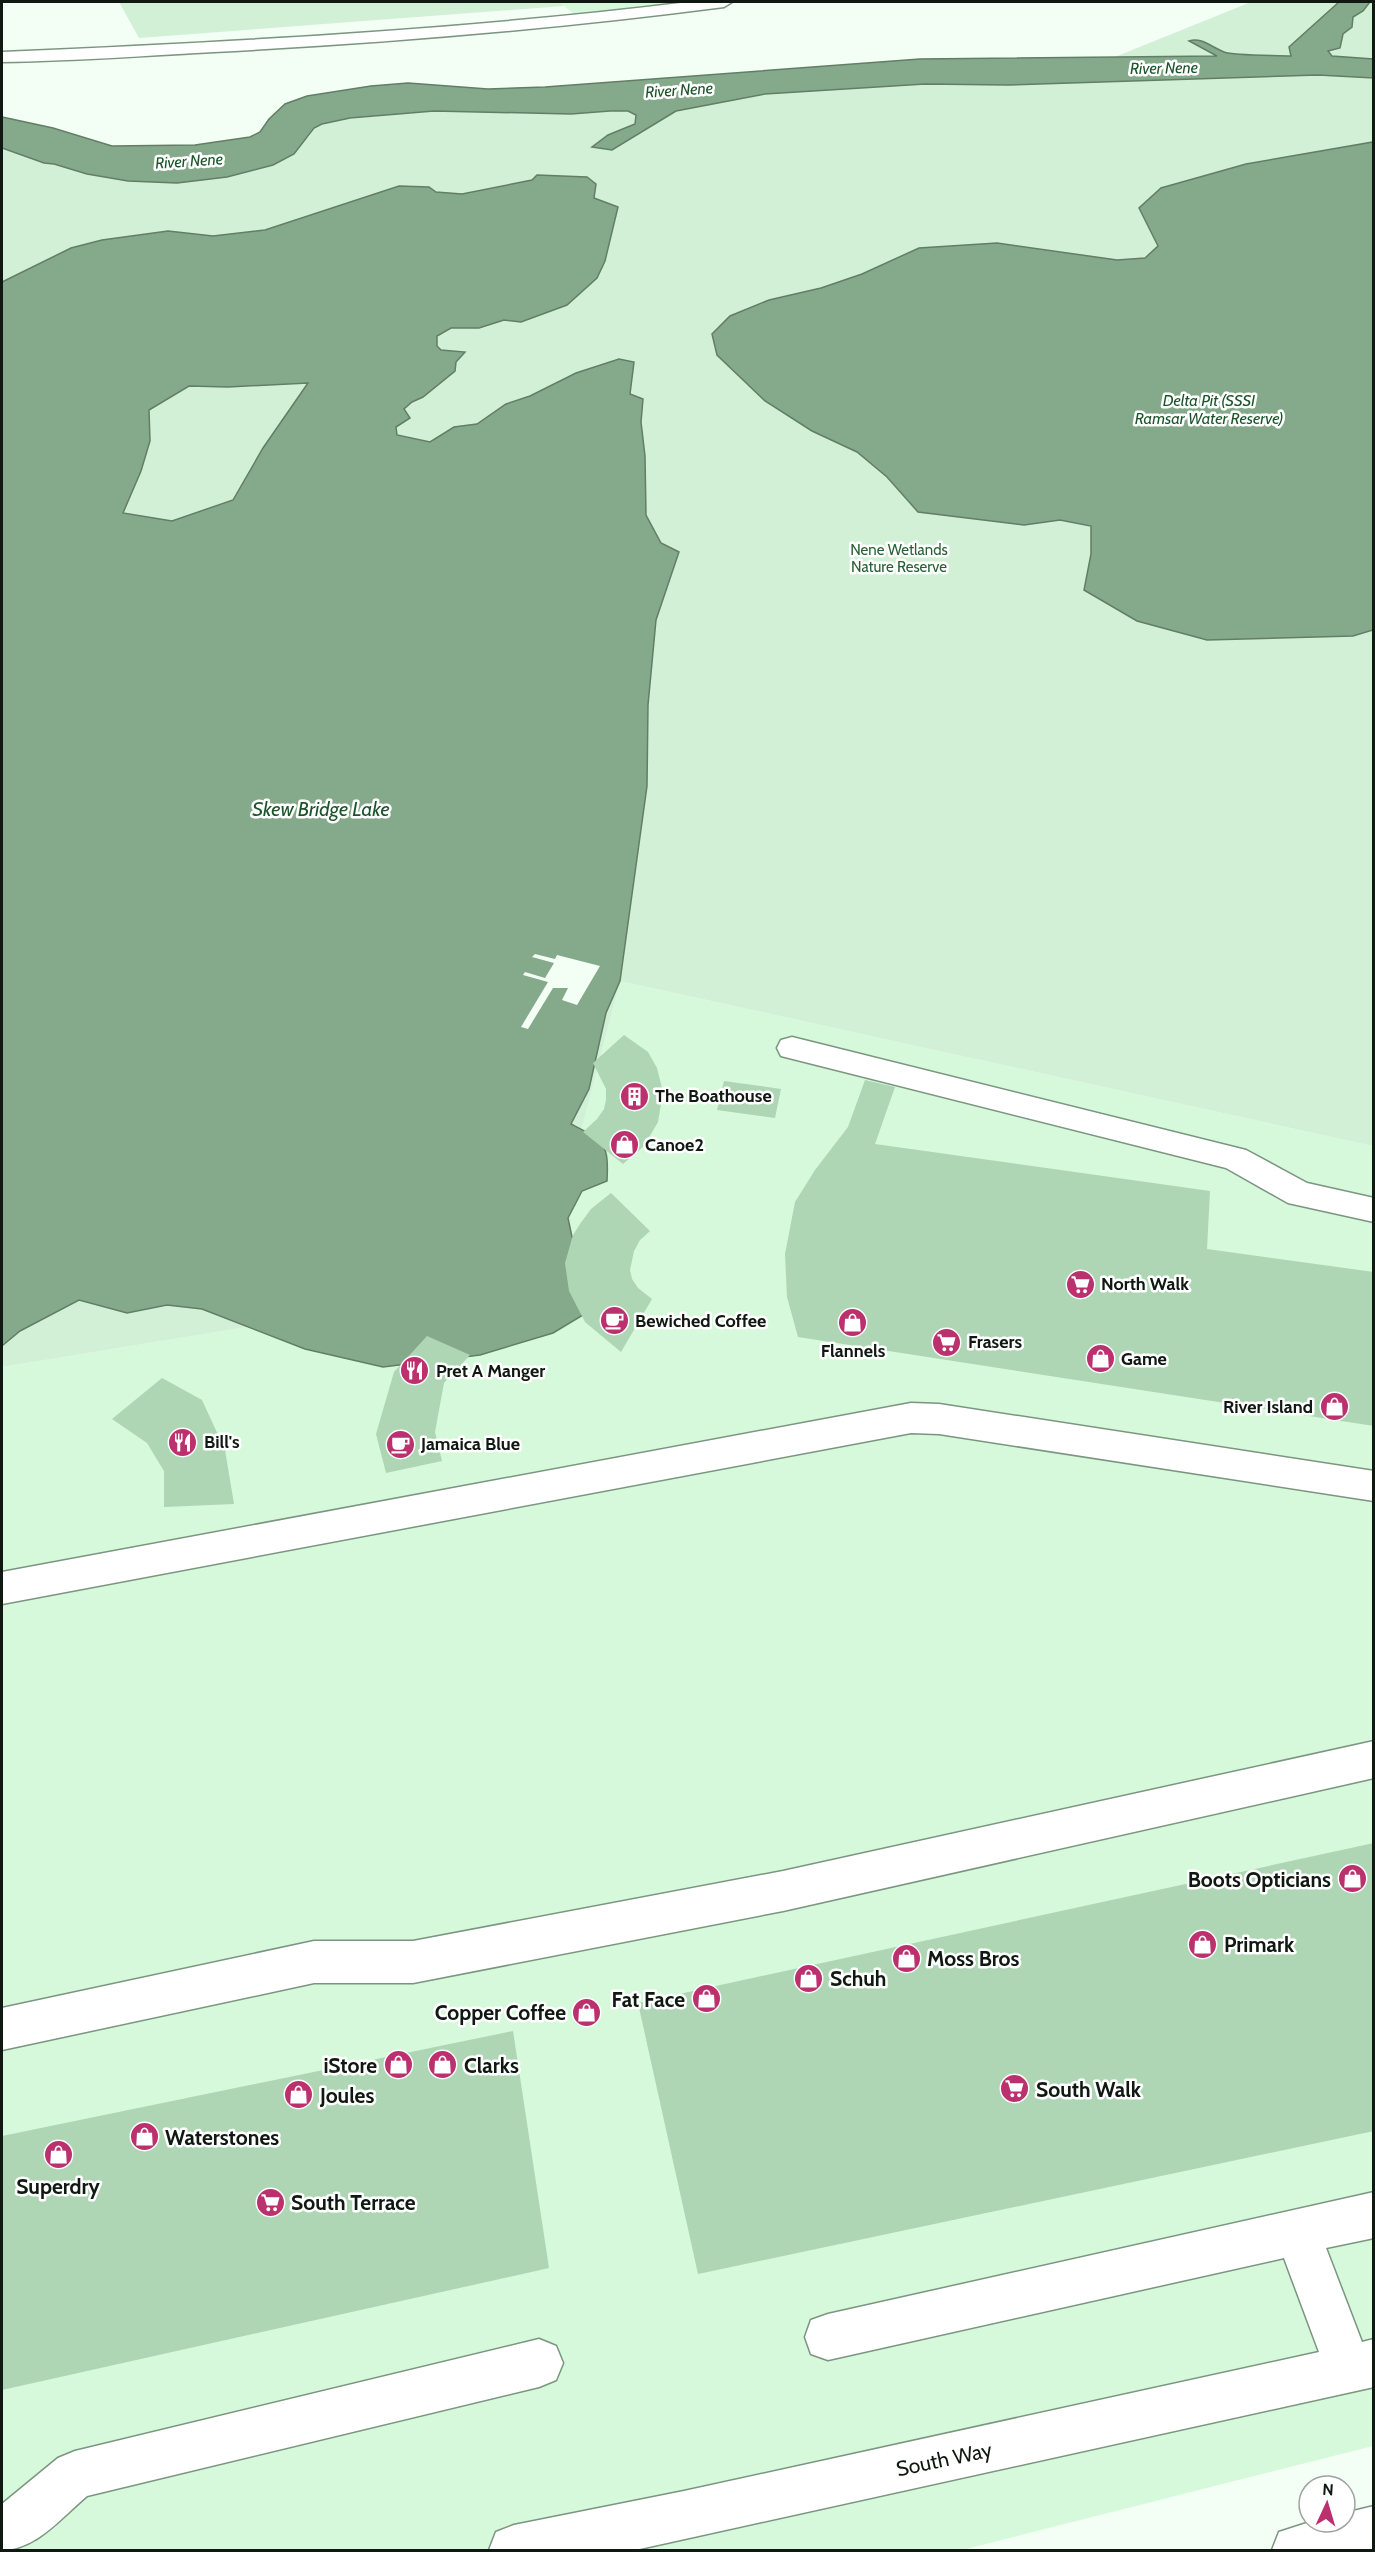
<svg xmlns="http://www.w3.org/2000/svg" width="1375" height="2552" viewBox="0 0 1375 2552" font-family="Cabin,sans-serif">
<rect width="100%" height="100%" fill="#f3fef4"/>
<!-- built -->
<g fill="#d6f8db">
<polygon points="559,2 714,2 578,17"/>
<polygon points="620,981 1373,1146 1373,2446 962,2550 2,2550 2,1367 541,1279"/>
</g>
<!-- green -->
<g fill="#d2f0d6">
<polygon points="119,2 559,2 564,6 139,38"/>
<polygon points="1251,2 1373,2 1373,1146 620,981 542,1279 2,1367 2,148 44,163 54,164 87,174 128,181 177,183 309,137 314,128 336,120 434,111 571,114 693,106 765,94 925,84 1008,85 1053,82"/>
</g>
<!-- water -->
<g fill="#85aa8b" stroke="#627e66" stroke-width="1.5" fill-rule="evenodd">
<path d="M1339,2h31l-7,9 -10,6 -1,10 -9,7 -3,14 -12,3 4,5 41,3v19l-55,-3 -310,10 -83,-1 -160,10 -89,17 -64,39 -20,-3 16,-12 27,-11 1,-9 -8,-4h-18l-39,3 -137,-3 -84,7 -28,6 -8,4 -20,26 -21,11 -46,12 -50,6 -49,-2 -41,-7 -33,-10 -10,-1 -42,-15v-31l51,11 59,18 83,-1 55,-8 10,-5 9,-13 16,-15 22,-8 64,-10 37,-3 80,6 57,-2 375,-28 297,-3 -28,-15c13,-4 22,6 35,11 10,4 53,3 67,4l-2,-9z"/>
<polygon points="1373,142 1373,630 1353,636 1207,640 1137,621 1084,590 1091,554 1091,526 1060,520 1024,525 918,512 887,477 857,452 812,431 765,401 717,355 712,334 730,316 769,300 821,288 862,274 919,248 997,243 1117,260 1145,258 1158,246 1139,208 1161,188 1246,164"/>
<path d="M537,175l50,2 9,7 -2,14 24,9 -13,54 -8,17 -30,27 -46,17 -17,-2 -25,8h-28l-14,8v10l4,4 24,2 -9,10 -1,9 -32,26 -11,5 -8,7 6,9 -14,9 1,8 33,7 24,-15 23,-3 29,-20 24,-8 46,-23 43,-14 15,3 -4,32 13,5 -2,23 4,34 1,59 15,28 18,9 -23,68 -8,85 -1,81 -27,195 -14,32 -17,76 -18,35c33,17 38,18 36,57l-25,10 -14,27 4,19 27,17 19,40 -65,39 -73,22 -97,12 -78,-18 -103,-40 -35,-4 -40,8 -48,-13 -59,31 -18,15v-1064l69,-34 31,-8 66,-9 45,5 52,-6 134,-44 30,1 7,5 26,2 70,-14zM308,383l-45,65 -30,52 -61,21 -49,-8 18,-42 9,-30 -1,-31 40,-24 39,1z"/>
</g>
<!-- pier -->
<polygon fill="#f3fef4" points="535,954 555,959 557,955 600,966 577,1005 562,1000 568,988 553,988 528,1029 521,1027 548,982 523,975 525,972 545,978 554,963 532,957"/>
<!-- building -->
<g fill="#aed5b4">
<polygon points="624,1035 648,1052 657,1068 663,1092 658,1122 644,1146 623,1164 583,1132 597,1119 604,1109 606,1100 606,1089 593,1063"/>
<polygon points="865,1080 895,1087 875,1144 1210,1191 1207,1249 1374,1272 1374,1426 798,1337 787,1297 785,1254 795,1202 815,1170 848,1127"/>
<polygon points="724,1081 781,1089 775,1118 717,1110"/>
<polygon points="611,1193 650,1231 640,1240 634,1251 630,1270 632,1279 638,1288 652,1299 621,1352 585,1322 569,1291 565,1263 573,1235 580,1224 591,1209"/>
<polygon points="427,1336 470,1355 444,1383 435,1432 442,1461 386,1473 376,1434 394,1372"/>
<polygon points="162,1378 202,1400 225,1450 234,1504 164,1507 164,1471 147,1443 112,1419"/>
<polygon points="1374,1843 1374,2131 698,2274 638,2003"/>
<polygon points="513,2031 549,2268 2,2390 2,2136"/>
</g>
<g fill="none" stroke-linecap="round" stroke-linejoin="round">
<defs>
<g id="minor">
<path d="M689,2h43l-8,5c-169,22 -339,36 -510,45 -71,4 -142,9 -212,10v-10c230,-10 459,-22 687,-50z"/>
<polygon points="792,1037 1246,1150 1307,1183 1374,1198 1374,1222 1288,1203 1226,1168 781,1056 777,1048 781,1040"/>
<polygon points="911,1403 939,1404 1374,1471 1374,1501 939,1434 911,1433 2,1604 2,1572"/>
<polygon points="1374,1741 1374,1778 783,1911 413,1983 314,1983 2,2050 2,2008 314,1941 413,1941 783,1871"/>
<polygon points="1374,2192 1374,2238 1326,2248 1362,2342 1374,2339 1374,2387 635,2550 489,2550 496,2532 514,2525 684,2491 1319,2352 1284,2258 828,2360 811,2354 805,2337 811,2320 828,2314"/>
<path d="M539,2339l17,7 7,17 -7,17 -17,7 -452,109c-25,21 -51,54 -85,54v-46l56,-46 17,-7z"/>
</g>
<polygon id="highway" points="1374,2506 1374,2550 1272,2550 1279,2532 1310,2522 1345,2522 1345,2513"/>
</defs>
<!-- minor casing -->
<use href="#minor" stroke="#7c9580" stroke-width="3"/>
<!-- highway casing -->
<use href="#highway" stroke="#7c9580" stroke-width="3"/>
<!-- minor -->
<use href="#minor" fill="#fff" fill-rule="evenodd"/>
<!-- highway -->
<use href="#highway" fill="#fff" fill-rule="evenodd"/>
</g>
<!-- icons -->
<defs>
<symbol id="building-disc" viewBox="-11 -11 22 22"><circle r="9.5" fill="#bb316d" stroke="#fff"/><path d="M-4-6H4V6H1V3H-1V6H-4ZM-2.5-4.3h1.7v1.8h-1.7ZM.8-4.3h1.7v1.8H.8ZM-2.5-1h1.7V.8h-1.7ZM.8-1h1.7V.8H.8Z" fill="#fff"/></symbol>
<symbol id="shop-disc" viewBox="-11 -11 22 22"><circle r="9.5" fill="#bb316d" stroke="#fff"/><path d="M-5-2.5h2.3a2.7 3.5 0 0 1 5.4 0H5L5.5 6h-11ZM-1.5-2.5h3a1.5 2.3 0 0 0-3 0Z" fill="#fff"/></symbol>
<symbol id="supermarket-disc" viewBox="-11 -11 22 22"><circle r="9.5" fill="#bb316d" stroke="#fff"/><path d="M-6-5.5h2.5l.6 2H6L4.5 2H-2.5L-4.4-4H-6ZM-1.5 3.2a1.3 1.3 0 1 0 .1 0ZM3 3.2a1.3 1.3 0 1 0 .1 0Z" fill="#fff"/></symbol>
<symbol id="cafe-disc" viewBox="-11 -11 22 22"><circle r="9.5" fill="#bb316d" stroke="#fff"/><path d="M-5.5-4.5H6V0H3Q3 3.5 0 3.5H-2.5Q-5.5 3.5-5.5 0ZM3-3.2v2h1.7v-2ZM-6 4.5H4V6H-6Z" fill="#fff"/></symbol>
<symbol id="restaurant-disc" viewBox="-11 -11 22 22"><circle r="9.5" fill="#bb316d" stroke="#fff"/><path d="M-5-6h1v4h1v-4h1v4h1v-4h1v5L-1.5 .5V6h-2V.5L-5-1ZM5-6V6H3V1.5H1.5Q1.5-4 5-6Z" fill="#fff"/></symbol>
</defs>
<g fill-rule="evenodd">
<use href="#building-disc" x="618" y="1080" width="33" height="33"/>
<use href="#shop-disc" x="608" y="1128" width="33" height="33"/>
<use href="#supermarket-disc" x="1064" y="1268" width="33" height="33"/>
<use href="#cafe-disc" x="598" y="1304" width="33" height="33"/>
<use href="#shop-disc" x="836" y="1306" width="33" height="33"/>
<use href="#supermarket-disc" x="930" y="1326" width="33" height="33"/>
<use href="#shop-disc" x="1084" y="1342" width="33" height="33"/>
<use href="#restaurant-disc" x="398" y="1354" width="33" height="33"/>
<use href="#shop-disc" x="1318" y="1390" width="33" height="33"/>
<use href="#restaurant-disc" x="166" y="1426" width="33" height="33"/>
<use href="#cafe-disc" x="384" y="1428" width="33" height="33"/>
<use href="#shop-disc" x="1336" y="1862" width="33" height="33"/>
<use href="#shop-disc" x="1186" y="1928" width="33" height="33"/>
<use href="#shop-disc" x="890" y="1942" width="33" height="33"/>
<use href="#shop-disc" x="792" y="1962" width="33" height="33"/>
<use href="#shop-disc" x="690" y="1982" width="33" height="33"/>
<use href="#shop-disc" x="570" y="1996" width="33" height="33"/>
<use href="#shop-disc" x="382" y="2048" width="33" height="33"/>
<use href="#shop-disc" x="426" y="2048" width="33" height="33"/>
<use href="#supermarket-disc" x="998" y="2072" width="33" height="33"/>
<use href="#shop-disc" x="282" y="2078" width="33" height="33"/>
<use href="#shop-disc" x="128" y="2120" width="33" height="33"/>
<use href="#shop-disc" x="42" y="2138" width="33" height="33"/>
<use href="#supermarket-disc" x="254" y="2186" width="33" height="33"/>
</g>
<g text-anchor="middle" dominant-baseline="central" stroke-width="5" stroke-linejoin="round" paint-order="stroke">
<!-- far-park labels -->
<g font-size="15" fill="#296136" stroke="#fff">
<text x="899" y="550">Nene Wetlands<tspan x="899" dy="17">Nature Reserve</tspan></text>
</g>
<!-- far-water labels -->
<g font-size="16" font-style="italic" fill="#1c552b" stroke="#fff">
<text transform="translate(1164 68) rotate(-1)">River Nene</text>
<text transform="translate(679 90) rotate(-4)">River Nene</text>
<text transform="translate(189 161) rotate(-4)">River Nene</text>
<text x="1209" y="400">Delta Pit (SSSI<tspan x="1209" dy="18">Ramsar Water Reserve)</tspan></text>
</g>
<!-- poi labels -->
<g font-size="18" font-weight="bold" fill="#0f1911" stroke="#fff" text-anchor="start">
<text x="655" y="1096">The Boathouse</text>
<text x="645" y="1145">Canoe2</text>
<text x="1101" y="1284">North Walk</text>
<text x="635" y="1321">Bewiched Coffee</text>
<text x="968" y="1342">Frasers</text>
<text x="853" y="1351" text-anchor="middle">Flannels</text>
<text x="1121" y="1359">Game</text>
<text x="436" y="1371">Pret A Manger</text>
<text x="1313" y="1407" text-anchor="end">River Island</text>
<text x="204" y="1442">Bill's</text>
<text x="421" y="1444">Jamaica Blue</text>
</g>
<!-- water labels -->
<g font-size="20" font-style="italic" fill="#1c552b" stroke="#fff">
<text x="321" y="809">Skew Bridge Lake</text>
</g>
<!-- near-poi labels -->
<g font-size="21" font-weight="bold" fill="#0f1911" stroke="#fff" text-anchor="start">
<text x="1331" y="1879" text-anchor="end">Boots Opticians</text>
<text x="1224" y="1944">Primark</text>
<text x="927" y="1958">Moss Bros</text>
<text x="830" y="1978">Schuh</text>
<text x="685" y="1999" text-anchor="end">Fat Face</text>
<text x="566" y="2012" text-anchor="end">Copper Coffee</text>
<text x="377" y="2065" text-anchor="end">iStore</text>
<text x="464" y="2065">Clarks</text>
<text x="1036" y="2089">South Walk</text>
<text x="320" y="2095">Joules</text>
<text x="165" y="2137">Waterstones</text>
<text x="58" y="2186" text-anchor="middle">Superdry</text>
<text x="291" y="2202">South Terrace</text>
</g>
<!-- near-street labels -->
<g font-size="21" fill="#0f1911" stroke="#fff">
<text transform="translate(944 2459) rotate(-12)">South Way</text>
</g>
</g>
<!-- border -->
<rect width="1375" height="2552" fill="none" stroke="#0f1911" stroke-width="6"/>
<!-- north arrow -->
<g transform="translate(1327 2504) rotate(4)"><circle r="28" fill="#ffffff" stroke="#9fa3a0" stroke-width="1.5"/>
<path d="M0-4.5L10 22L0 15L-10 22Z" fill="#bb316d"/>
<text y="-9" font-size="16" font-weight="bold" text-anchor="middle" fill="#0f1911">N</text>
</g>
</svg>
